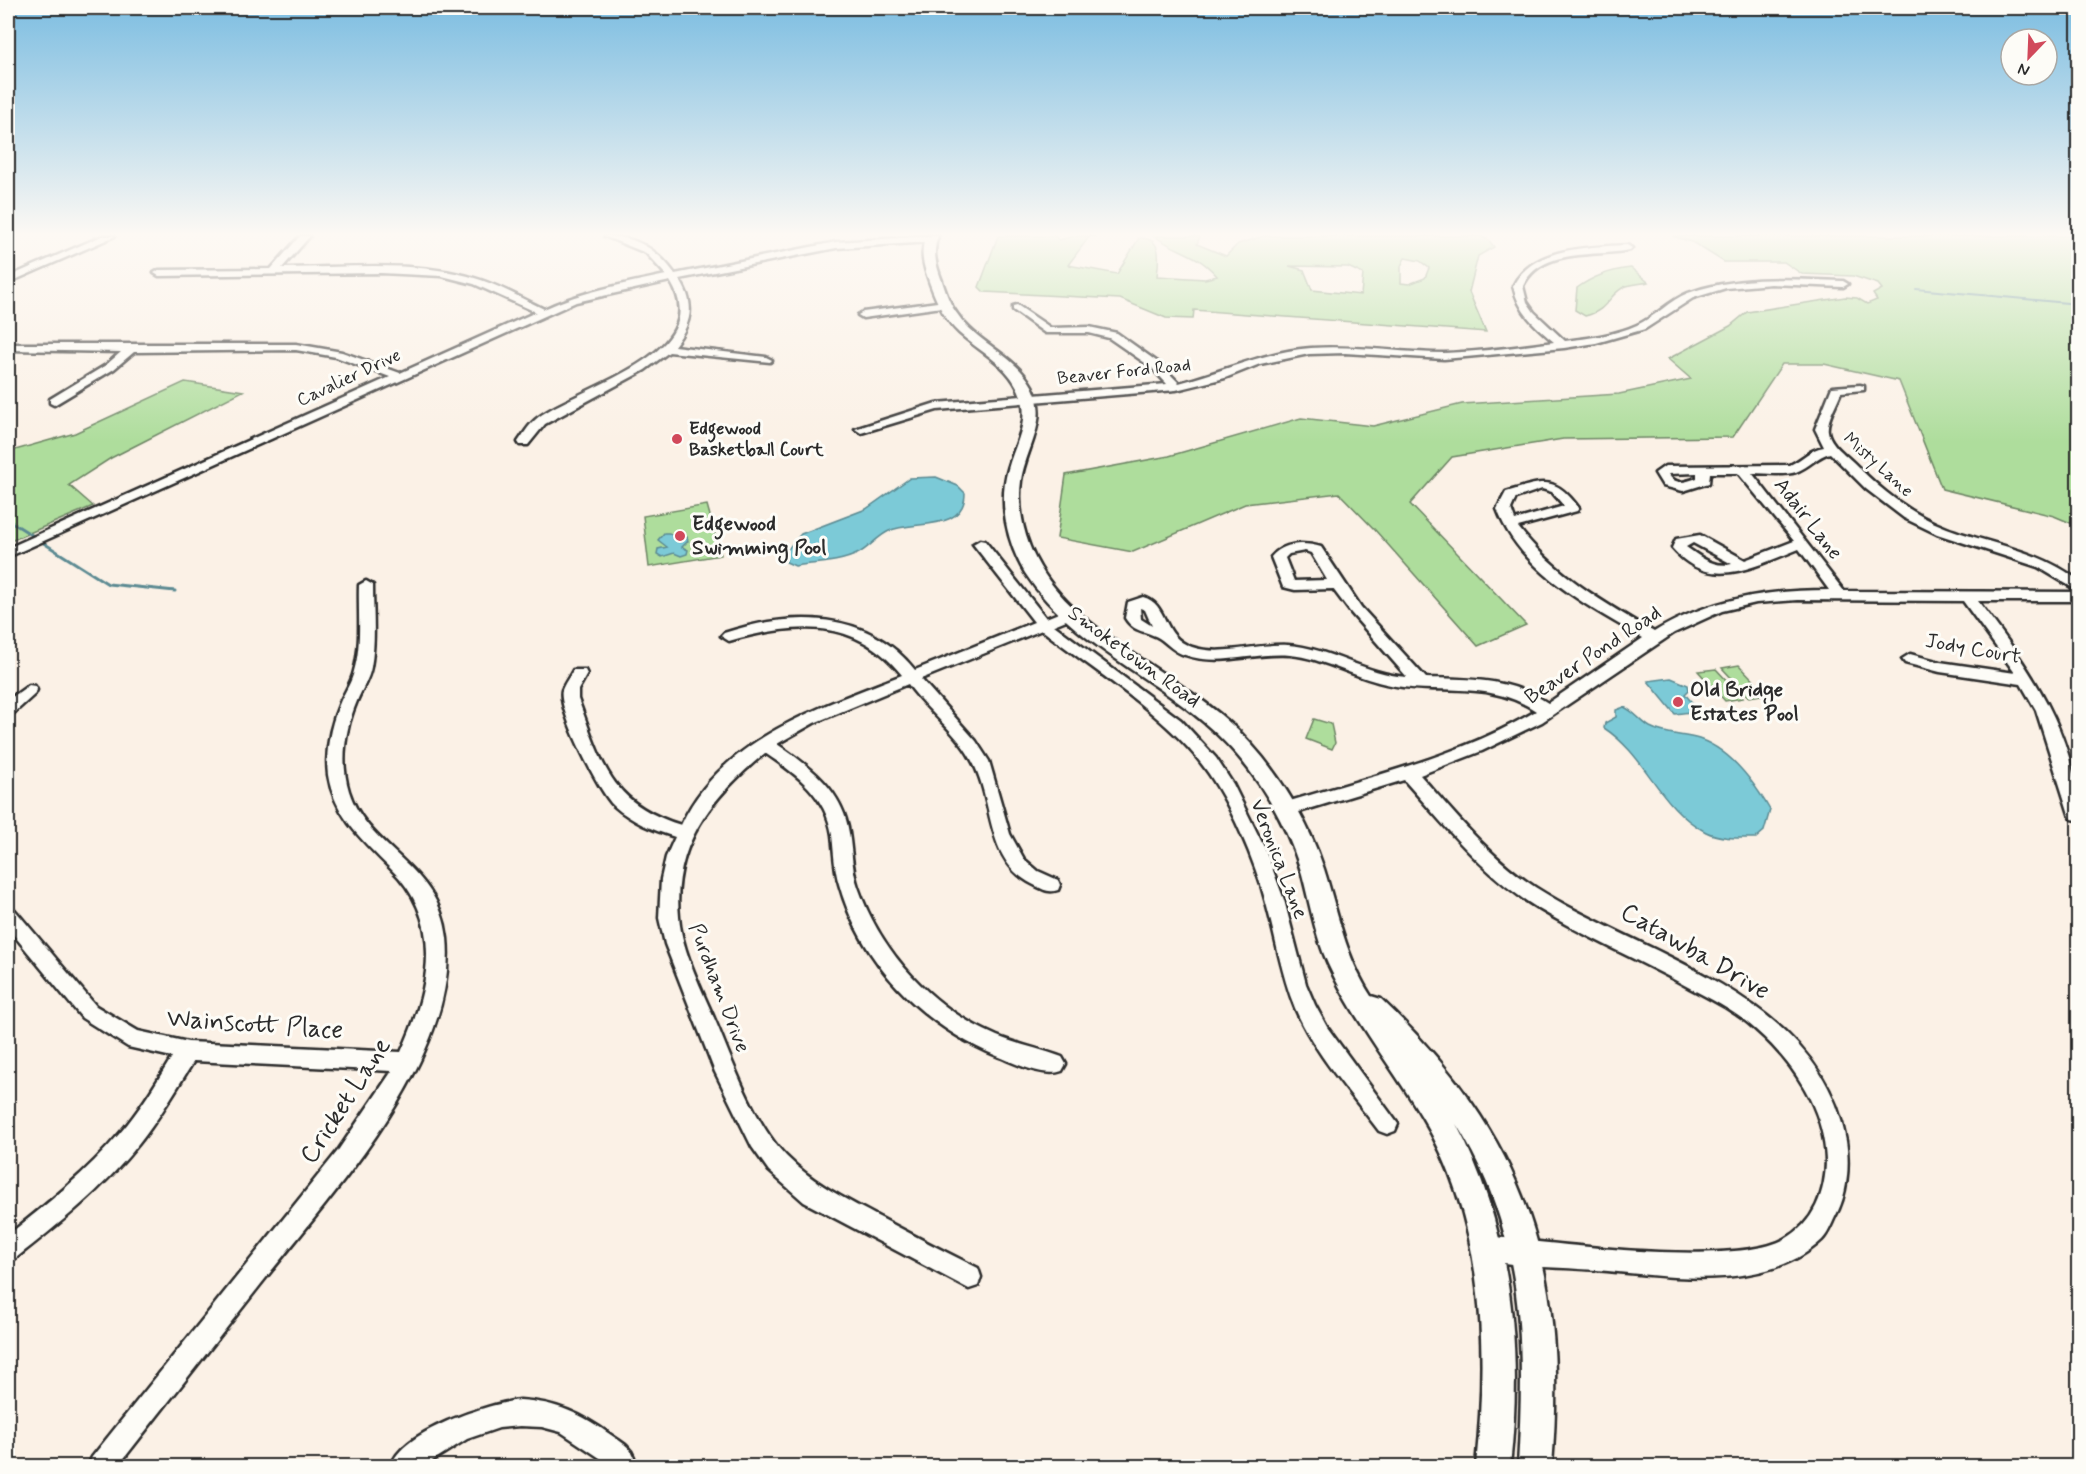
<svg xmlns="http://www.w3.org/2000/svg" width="2086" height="1474" viewBox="0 0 2086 1474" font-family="Mynerve,sans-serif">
<rect width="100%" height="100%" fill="#fbf1e6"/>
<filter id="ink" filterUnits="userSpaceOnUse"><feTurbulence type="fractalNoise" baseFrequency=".0167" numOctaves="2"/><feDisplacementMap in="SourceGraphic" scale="12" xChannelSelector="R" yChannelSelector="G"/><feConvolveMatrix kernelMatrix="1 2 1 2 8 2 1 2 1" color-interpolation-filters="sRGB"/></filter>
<g filter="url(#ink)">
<!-- green -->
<g fill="#aedd9c" stroke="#6c8464" stroke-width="1.5" fill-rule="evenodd">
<path d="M998,236h57l4,4 15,-4h23l-8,1 -21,28 49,9 22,-36c24,-1 20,21 18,38l48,3 12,-3c-21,-24 -38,-23 -63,-40h46l-3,8 29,12 12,-12 26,-8h216l9,4 5,7 -16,9 -9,36 17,40 -292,-22 -1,9 -27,-1 -46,-19 -136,-7 -5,-5zM1405,258l15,3 9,7 -4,10 -16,6 -8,-1v-17zM1289,266l59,1 15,7 -2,21 -49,-5 -8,-20z"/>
<polygon points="1672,236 2078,236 2078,526 2054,516 1942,489 1899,381 1824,364 1782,364 1733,437 1563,439 1452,457 1410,504 1526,625 1478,646 1375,530 1339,493 1245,504 1133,552 1057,538 1066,475 1169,456 1301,418 1373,426 1462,404 1619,394 1691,379 1668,359 1730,326 1747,312 1845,297 1857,298 1867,304 1877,300 1873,294 1882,289 1878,284 1853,276 1802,274 1784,262 1724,262 1692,242"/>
<path d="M1631,268l17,14c-7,2 -17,2 -24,5 -16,8 -15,23 -39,29l-10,-6 2,-22c15,-11 35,-18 54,-20z"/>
<polygon points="185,382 243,391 111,458 69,485 93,506 8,542 8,452 75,433"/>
<polygon points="707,505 721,555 649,567 643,516"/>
<polygon points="1739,665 1767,694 1749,697 1722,668"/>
<polygon points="1716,669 1743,698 1725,701 1698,671"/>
<polygon points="1314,719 1331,724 1335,743 1332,749 1306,739"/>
</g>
<!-- water -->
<g fill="#7bcad7" stroke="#5b8a92" stroke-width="1.5">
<path d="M936,477l22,9 7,7c0,40 -53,27 -76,38 -11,5 -19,16 -30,22 -19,10 -44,10 -64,13l-9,-4 1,-12 14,-16 65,-25 44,-31z"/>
<polygon points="664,533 669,533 675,537 687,537 688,541 682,547 688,550 687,554 681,556 674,553 662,557 657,554 658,549 667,547 658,540"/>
<polygon points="1671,678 1688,685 1689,690 1685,694 1699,711 1675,714 1648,681"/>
<path d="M1624,707c11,5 16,14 26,20 15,8 33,7 49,12 32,11 55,43 71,71l-6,21 -8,7c-15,0 -36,1 -50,-6 -47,-24 -59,-76 -102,-104l1,-5 11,-6v-7z"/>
</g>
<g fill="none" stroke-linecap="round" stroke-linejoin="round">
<!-- stream-far1 -->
<polyline stroke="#5b8a92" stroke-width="2" points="1916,289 2078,304"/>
<!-- stream -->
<g stroke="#5b8a92" stroke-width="3">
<polyline points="8,520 35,537"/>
<polyline points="42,542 108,584 175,591"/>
</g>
<defs>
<g id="minor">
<polygon points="102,236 115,236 8,283 8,277"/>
<path d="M300,236h10l-28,32c65,0 136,-9 199,12 21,7 42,19 63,29 39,-18 80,-25 122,-34l-20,-22 -42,-17c32,0 53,13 71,38l161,-32 94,-6 5,3 -5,3 -94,6 -157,31c17,25 13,44 -5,67l92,11 6,3 -2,2 -101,-10 -24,18 -100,54 -17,21h-8l-2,-3c5,-7 10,-16 17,-22 39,-33 183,-64 135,-139l-94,21 -568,255v-9l382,-171 -54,-20 -40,-7 -162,2 -20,17 -60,36 -4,-2v-4l56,-34 15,-13 -113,-2v-6h288l46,8 58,21 136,-61 -62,-28 -32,-8 -61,-3 -222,3 -5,-3 5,-3 112,-1z"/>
<path d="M1627,245l5,3 -2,2c-34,7 -89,-3 -107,36l4,16 7,10 31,29c24,-3 50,-6 72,-16 18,-8 33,-25 51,-32 51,-18 102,-14 155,-12l5,3 -5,3 -72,-3 -45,4 -33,10 -48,31 -49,14 -32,5 -120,11 -99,-6 -36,1 -49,10 -35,14 -49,12 -239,20 -76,23 -6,-4 81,-26 231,-19 -16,-17 -42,-29 -20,-5h-44l-32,-23v-4l4,-1 34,23 38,-1 28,6 42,30 20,20c44,-11 86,-32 132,-35 45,-3 89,5 133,5 37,-1 74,-6 110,-11 -20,-17 -35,-30 -41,-56 19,-39 76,-39 114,-41z"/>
<polygon points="945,301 949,302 949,306 863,318 858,315 863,312"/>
<path d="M1860,385l4,1v4l-23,2c-4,11 -15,29 -13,39 2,13 17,23 25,31 28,28 57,52 94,66 45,17 92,22 131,52v11l-40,-24 -101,-33 -33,-16 -38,-29 -36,-36c-13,3 -20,14 -34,19 -13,4 -31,1 -44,1l92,118 234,1v9h-100c50,65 100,133 100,219l-6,-1 -3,-5 -33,-104 -15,-26 -81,-12 -35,-9 -3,-4 8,-5 30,8 75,11 -52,-72 -166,-1 -41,3 -34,8 -48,22 -132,89 -60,29 -62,24c36,40 70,83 115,112 109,70 285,106 311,254 4,25 1,55 -11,76 -4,8 -7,17 -13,23 -57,54 -155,36 -226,30 -32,-3 -90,-2 -118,-14l-4,-8 4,-8 8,-4c65,7 246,32 299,3 29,-16 41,-47 41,-79 -2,-52 -33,-98 -71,-131 -20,-18 -44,-30 -67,-42 -49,-27 -101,-49 -149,-78 -55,-33 -93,-82 -135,-129l-118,36 -6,-2 -3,-5 3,-5c87,-27 177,-46 256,-93 -47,-32 -99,-15 -150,-27 -33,-7 -63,-26 -96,-29 -35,-3 -71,12 -105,0 -11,-3 -17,-11 -26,-17 -14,-8 -25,-5 -34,-20l3,-16 15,-5c26,7 18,40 49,50 30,10 65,-4 96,-2 42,3 77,29 119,32l-56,-64 -18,-24 -38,1 -12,-3 -12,-30c12,-15 33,-15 50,-10l40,60 65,71c44,1 84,0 122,25l95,-65c-54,-31 -123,-67 -146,-129l9,-17c36,-11 48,-18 73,16l-2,3 -59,16c36,47 86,76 136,105 54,-33 113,-42 175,-42l-30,-41c-44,17 -89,44 -127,-1l4,-9 24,-4 45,25 49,-19 -56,-68h-28l-1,10 -26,8 -20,-5 -8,-13 10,-7 125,-1c13,-6 20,-16 34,-18l-9,-18 17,-42zM1697,473v5c-12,4 -21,8 -29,-4zM1542,489l10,3 12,14 -49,14 -4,-11 5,-11zM1693,543l39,21c-19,4 -31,-7 -46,-17zM1305,551l6,2 16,27 -33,1 -9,-23 4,-4zM1140,608l5,2 7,16 -11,-7z"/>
<path d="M980,540l5,1 61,77 20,-8h10l2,3 -2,3 -22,9 127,95 35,38 17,26 32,65 19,51 22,84 9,21 12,22 71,97 -3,7 -8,3 -8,-3c-29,-39 -65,-78 -84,-123 -14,-34 -19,-70 -29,-105 -10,-40 -37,-103 -62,-136 -37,-51 -112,-98 -162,-137l-121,49 55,62 13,20 21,73 14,25 14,12 20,9 2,5 -2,5c-9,3 -14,0 -22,-4 -53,-24 -40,-84 -65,-127 -15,-28 -44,-48 -63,-75l-94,39 -37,21c34,23 66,47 72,89 3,18 3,37 9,54 23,66 75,122 139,149 22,9 44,13 65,21l4,7 -4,7c-18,7 -47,-8 -65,-15 -75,-31 -136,-93 -158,-172 -5,-16 -5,-33 -7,-49 -6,-40 -36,-61 -67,-82 -52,43 -93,91 -86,164 3,38 29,84 43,120 15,37 36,91 64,119 28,28 61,44 95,62 32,17 64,34 97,50l3,9 -3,9 -9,3 -165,-87 -35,-31 -17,-24 -37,-75 -50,-128 -6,-26 2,-39 5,-22 9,-20c-22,-7 -43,-15 -61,-31 -15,-14 -57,-97 -52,-116 2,-6 8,-14 11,-20h12l2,4 -9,16v9c24,64 31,104 103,126 39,-86 140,-118 221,-150 -47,-59 -108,-52 -173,-34l-8,-5 3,-3c67,-22 143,-24 191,37l119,-48 -61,-78z"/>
<path d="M366,581l7,4c0,27 3,55 -2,82 -2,12 -9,22 -14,34 -12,28 -17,61 -8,90 19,60 90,73 98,147 12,121 -116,257 -186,346 -48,61 -96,122 -143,182h-30l4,-9 245,-305 55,-81 -198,-10c-18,28 -35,58 -56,84 -35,44 -79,79 -122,113l-8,4v-27c39,-31 79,-63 112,-102 20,-23 36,-50 52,-76l-44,-10 -46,-29 -74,-90v-21l7,3 81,96 42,25 50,11 213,10c29,-63 44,-131 -11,-184 -27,-27 -56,-53 -62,-93 -3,-25 3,-52 13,-75 5,-10 11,-19 13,-29 8,-27 4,-58 5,-86z"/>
<polygon points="29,685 35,686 37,690 35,694 14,713 8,714 8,700"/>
<path d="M520,1400c36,2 62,14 91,35 10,7 19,11 23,22l-4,9h-18l-51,-34 -19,-5 -22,-1 -21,2 -32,11 -43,27h-33c11,-35 95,-62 129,-66z"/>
</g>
<path id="major" d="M926,236h12c-6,16 -2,29 4,45 4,12 8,24 16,34 20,29 56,39 74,71 18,35 -6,61 -11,95 -4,29 4,61 19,86 43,74 153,110 211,177 32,35 58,80 73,125 14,44 21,87 47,127l10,3c146,139 187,268 171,467h-34c7,-124 7,-233 -62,-342 56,104 67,227 54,342h-34c12,-118 9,-244 -54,-349 -31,-52 -69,-98 -94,-153 -13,-29 -18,-60 -26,-90 -13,-43 -36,-85 -65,-119 -61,-72 -160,-102 -212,-182 -18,-30 -27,-70 -17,-104 8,-29 25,-52 9,-82 -12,-24 -38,-36 -58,-54 -14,-13 -22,-30 -29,-49 -6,-17 -11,-30 -4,-48z"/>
</defs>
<!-- minor casing -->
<use href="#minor" stroke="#2b2b2b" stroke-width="5"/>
<!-- major casing -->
<use href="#major" stroke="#2b2b2b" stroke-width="5"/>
<!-- minor -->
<use href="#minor" fill="#fdfcf7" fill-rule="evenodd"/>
<!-- major -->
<use href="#major" fill="#fdfcf7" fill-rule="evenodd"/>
</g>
</g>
<!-- sky -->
<linearGradient id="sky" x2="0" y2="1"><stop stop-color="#7cbde1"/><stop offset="0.53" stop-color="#fdf9f4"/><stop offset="1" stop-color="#fdf9f4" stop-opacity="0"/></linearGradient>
<rect width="2086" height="442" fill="url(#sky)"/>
<!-- markers -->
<g fill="#d1495b" stroke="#fdfcf7" stroke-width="2">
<circle cx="677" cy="439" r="6"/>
<circle cx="680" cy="536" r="6"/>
<circle cx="1678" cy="702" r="6"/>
</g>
<g text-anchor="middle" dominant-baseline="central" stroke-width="6" stroke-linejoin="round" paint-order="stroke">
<!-- far-street labels -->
<g font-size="18" fill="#2b2b2b" stroke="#fdfcf7">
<text transform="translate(1124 372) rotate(-6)">Beaver Ford Road</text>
<text transform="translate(349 378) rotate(-25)">Cavalier Drive</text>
<text transform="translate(1878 465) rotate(42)">Misty Lane</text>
</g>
<!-- far-poi labels -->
<g font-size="18" font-weight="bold" fill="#2b2b2b" stroke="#fdfcf7" text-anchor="start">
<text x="689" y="429">Edgewood<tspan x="689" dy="21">Basketball Court</tspan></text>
</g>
<!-- street labels -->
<g font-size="21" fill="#2b2b2b" stroke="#fdfcf7">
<text transform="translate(1808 519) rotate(52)">Adair Lane</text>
<text transform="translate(1973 649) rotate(10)">Jody Court</text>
<text transform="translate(1593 655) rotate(-34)">Beaver Pond Road</text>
<text transform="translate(1134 657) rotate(36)">Smoketown Road</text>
<text transform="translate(1279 859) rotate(69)">Veronica Lane</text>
<text transform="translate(719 988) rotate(69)">Purdham Drive</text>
</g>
<!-- poi labels -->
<g font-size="21" font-weight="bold" fill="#2b2b2b" stroke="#fdfcf7" text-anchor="start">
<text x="692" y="524">Edgewood<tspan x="692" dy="24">Swimming Pool</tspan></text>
<text x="1690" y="690">Old Bridge<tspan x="1690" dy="24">Estates Pool</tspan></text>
</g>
<!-- near-street labels -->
<g font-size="26" fill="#2b2b2b" stroke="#fdfcf7">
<text transform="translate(1695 952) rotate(30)">Catawba Drive</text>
<text transform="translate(255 1025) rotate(4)">Wainscott Place</text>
<text transform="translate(346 1101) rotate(-57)">Cricket Lane</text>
</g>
</g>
<!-- margin -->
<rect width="2086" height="1474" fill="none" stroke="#fdfcf7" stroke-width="30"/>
<rect x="15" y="15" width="2056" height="1444" fill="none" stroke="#2b2b2b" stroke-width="2" filter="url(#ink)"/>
<!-- north arrow -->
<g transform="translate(2029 57) rotate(203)"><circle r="28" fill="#fdfcf7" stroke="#a9a8a5" stroke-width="1.5"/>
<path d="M0-4.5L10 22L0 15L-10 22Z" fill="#d1495b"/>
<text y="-9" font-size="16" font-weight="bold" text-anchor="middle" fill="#2b2b2b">N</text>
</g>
</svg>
